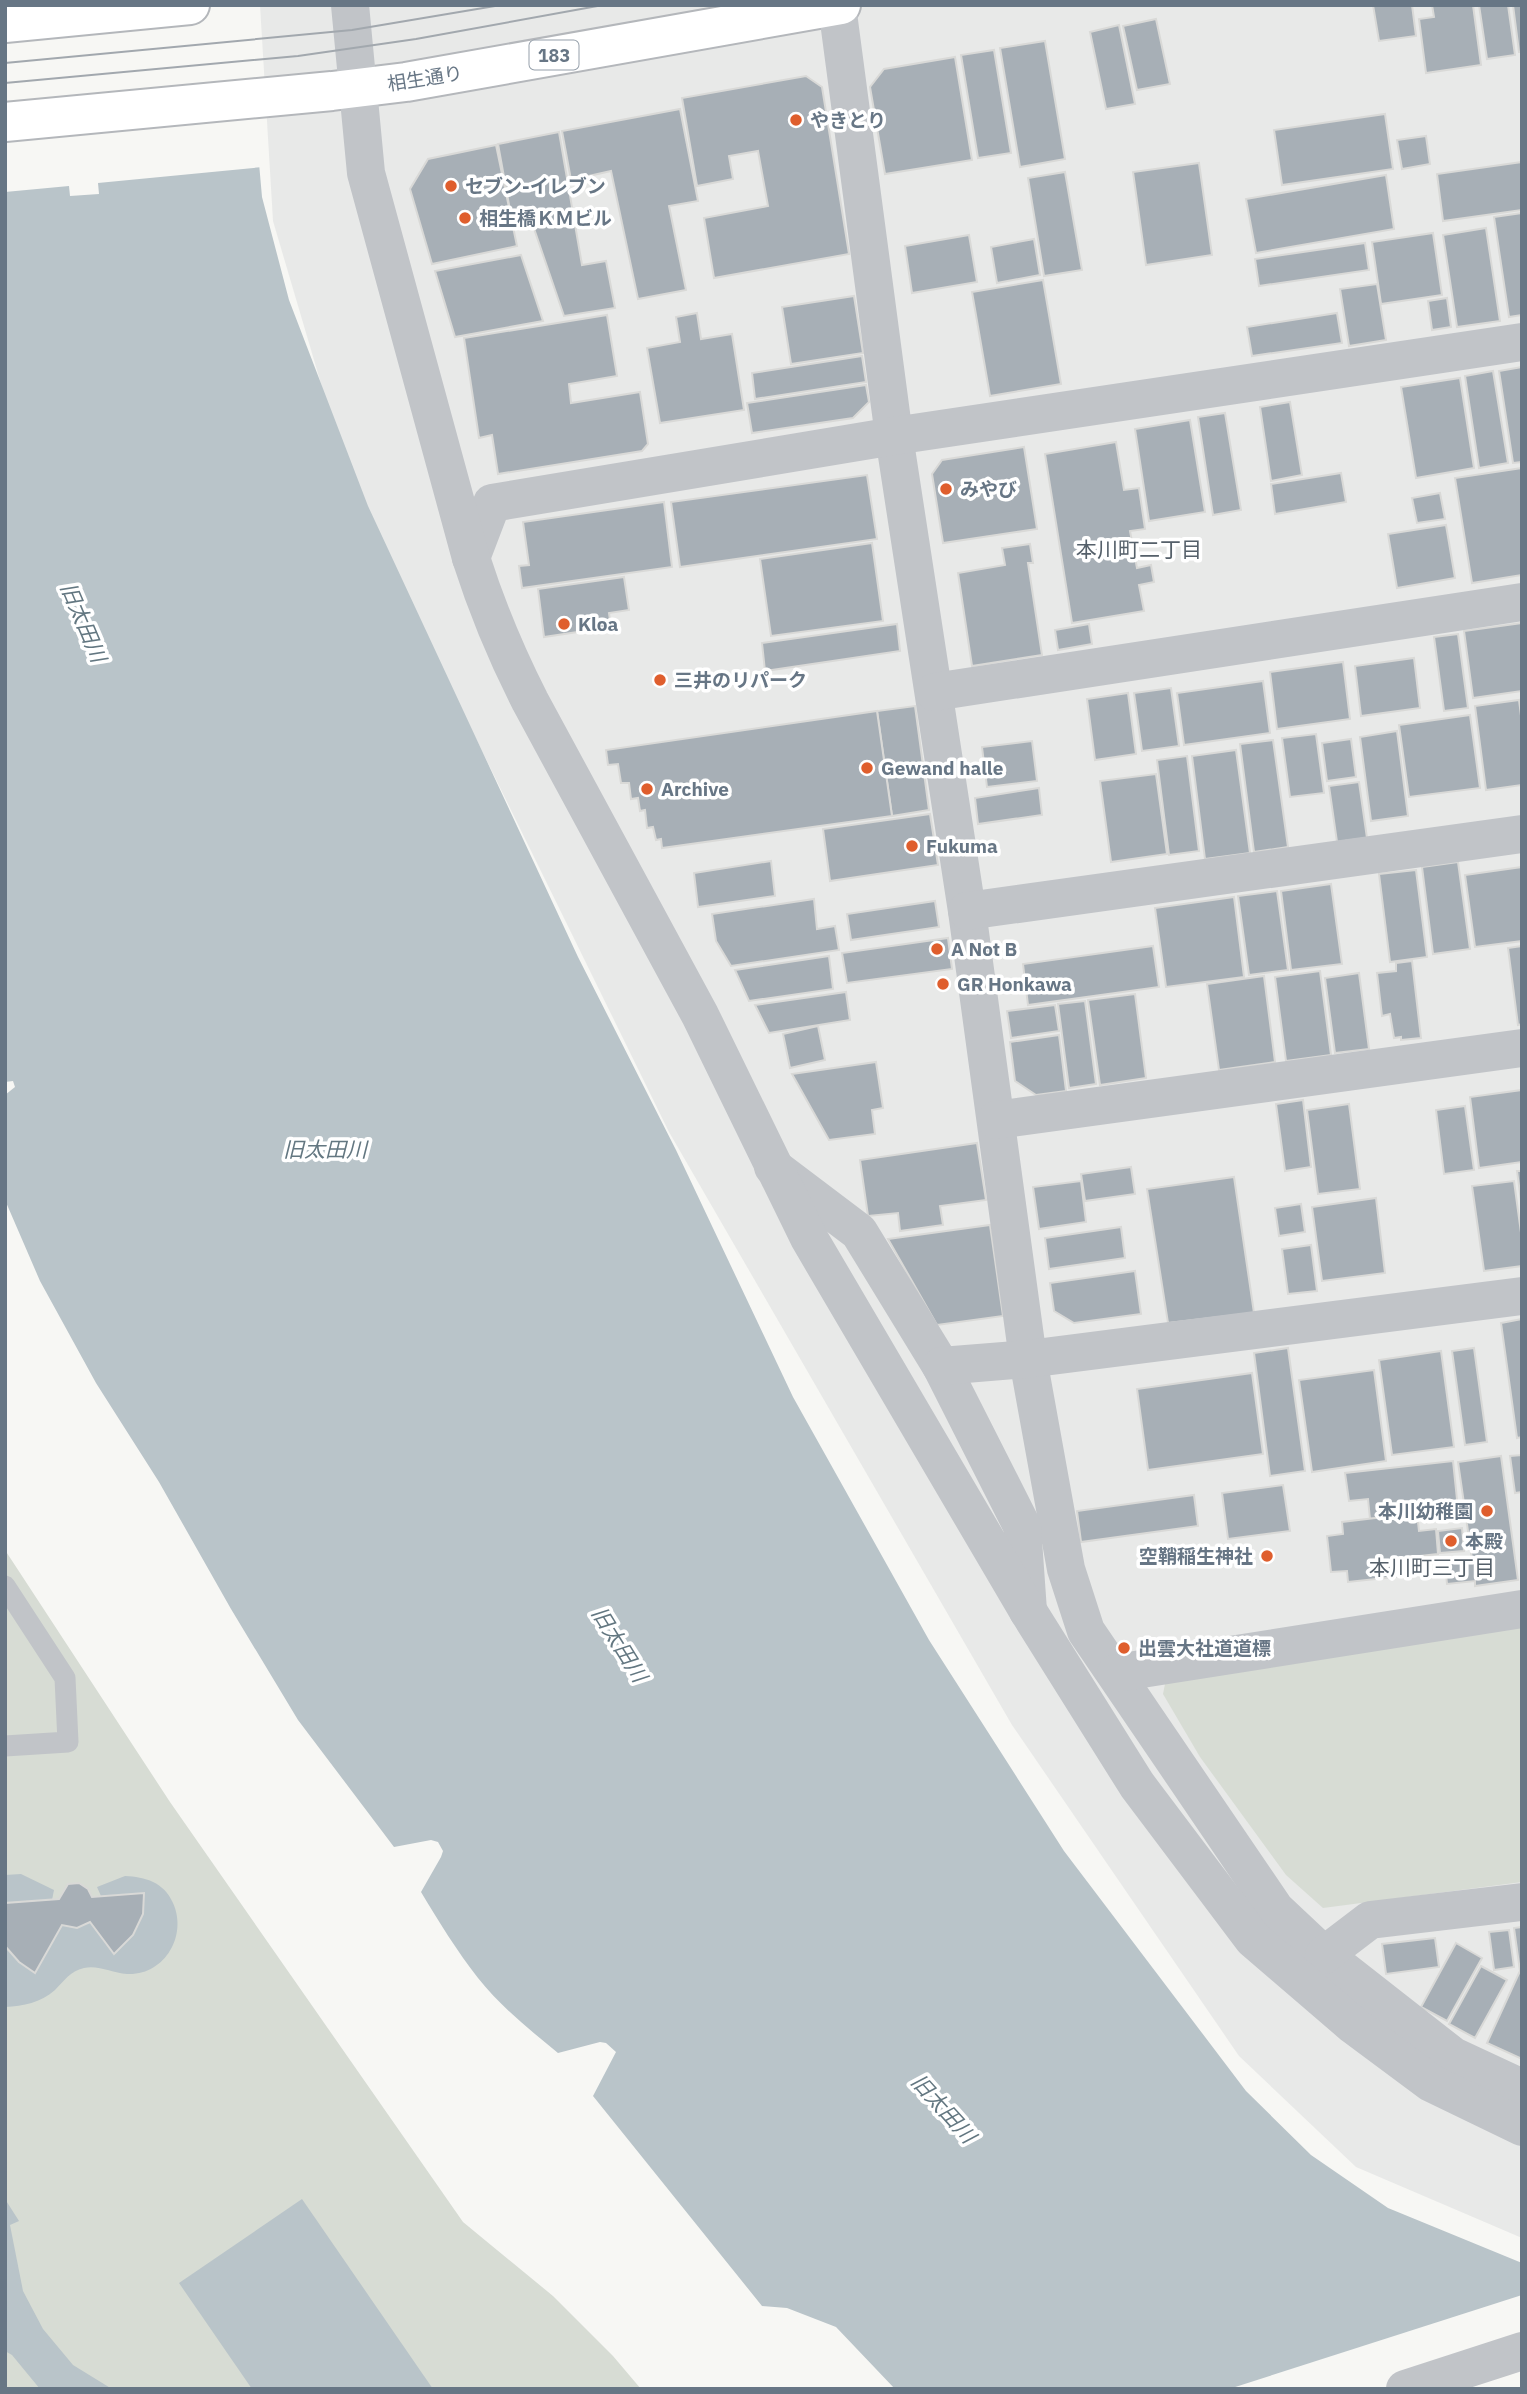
<svg xmlns="http://www.w3.org/2000/svg" width="1527" height="2394" viewBox="0 0 1527 2394" font-family="'IBM Plex Sans','Noto Sans JP',sans-serif">
<rect width="100%" height="100%" fill="#f7f7f4"/>
<!-- built -->
<polygon fill="#e8e9e8" points="260,5 1522,5 1522,2238 1356,2167 1239,2056 1012,1725 669,1132 350,482 273,221"/>
<!-- green -->
<g fill="#d7dcd4">
<polygon points="5,1550 170,1802 463,2222 553,2296 613,2356 641,2389 5,2389"/>
<polygon points="1522,1627 1522,1882 1323,1908 1286,1875 1200,1757 1163,1694 1166,1679"/>
</g>
<!-- water -->
<g fill="#b9c4c9">
<path d="M5,5h240l17,192 27,103 79,206 210,451 98,193 117,247 136,243 135,211 182,240 65,64 77,53 134,55v126h-627l-59,-62 -49,-19 -25,-2 -169,-210 23,-44 -10,-9 -6,-1 -42,11c-28,-23 -57,-46 -80,-75 -21,-27 -39,-56 -57,-86l20,-35 2,-6 -5,-9 -7,-2 -37,7 -96,-127 -67,-111 -72,-127 -63,-99 -56,-102 -35,-81v-105l10,-8 -2,-6 -8,1z"/>
<polygon points="21,1874 54,1890 52,1900 5,1903 5,1875"/>
<path d="M125,1876c20,1 39,6 48,27 15,33 -9,73 -46,71 -15,-1 -28,-9 -43,-6 -14,3 -20,13 -29,22 -15,13 -31,16 -50,17v-61l14,16 16,11 27,-48 15,3 13,-6 25,32c20,-21 27,-32 29,-61l-43,3 -4,-9z"/>
<polygon points="5,2199 19,2221 10,2225 23,2291 43,2329 73,2365 112,2389 40,2389 12,2355 5,2351"/>
<polygon points="302,2199 433,2389 252,2389 179,2283"/>
</g>
<!-- pier -->
<g fill="#f7f7f4">
<polygon points="5,5 249,5 263,167 98,183 99,194 70,196 69,186 5,192"/>
<polygon points="1522,2295 1522,2389 1229,2389"/>
</g>
<!-- building -->
<g fill="#a7afb6" stroke="#d9d9d7" stroke-width="2">
<polygon points="1373,5 1412,5 1416,36 1379,41"/>
<polygon points="1432,5 1473,5 1481,65 1426,73 1419,19 1434,17"/>
<polygon points="1479,5 1508,5 1515,55 1487,59"/>
<polygon points="1513,5 1522,5 1522,52 1519,52"/>
<polygon points="1156,19 1170,84 1137,90 1123,26"/>
<polygon points="1119,25 1135,104 1106,109 1090,32"/>
<polygon points="1045,41 1065,159 1020,167 1000,48"/>
<polygon points="994,50 1011,153 978,158 961,55"/>
<polygon points="955,57 972,160 885,174 870,87 884,69"/>
<polygon points="806,76 822,87 849,254 714,278 704,218 768,206 758,151 729,156 733,179 697,186 682,98"/>
<polygon points="680,109 698,201 669,206 686,290 638,299 611,171 571,180 562,131"/>
<polygon points="1385,114 1393,169 1282,185 1274,130"/>
<polygon points="559,132 582,265 606,261 615,308 564,316 530,217 512,221 498,144"/>
<polygon points="1426,136 1430,164 1402,169 1397,140"/>
<polygon points="496,145 517,246 432,264 410,189 428,159"/>
<polygon points="1522,162 1522,210 1443,221 1437,174"/>
<polygon points="1199,163 1212,255 1146,265 1133,172"/>
<polygon points="1065,172 1082,270 1044,276 1028,178"/>
<polygon points="1386,175 1394,229 1256,253 1246,199"/>
<polygon points="1522,213 1522,315 1509,317 1494,217"/>
<polygon points="1486,228 1500,321 1457,327 1443,235"/>
<polygon points="1433,233 1442,295 1381,304 1372,242"/>
<polygon points="969,235 977,282 912,293 905,246"/>
<polygon points="1034,239 1040,275 997,283 991,247"/>
<polygon points="1365,243 1369,270 1259,286 1255,259"/>
<polygon points="521,255 543,321 455,337 435,271"/>
<polygon points="1043,280 1061,384 990,396 972,292"/>
<polygon points="1377,284 1386,340 1349,346 1340,289"/>
<polygon points="854,296 863,353 791,364 782,307"/>
<polygon points="1447,298 1451,327 1432,330 1428,301"/>
<polygon points="697,313 701,339 732,334 744,410 660,423 647,348 680,342 676,317"/>
<polygon points="1337,313 1342,343 1252,356 1247,327"/>
<polygon points="607,315 617,376 569,384 571,403 640,392 648,444 642,451 498,474 492,435 479,438 464,338"/>
<polygon points="862,356 866,382 755,399 752,373"/>
<polygon points="1522,367 1522,462 1513,463 1499,371"/>
<polygon points="1493,371 1508,463 1479,468 1465,376"/>
<polygon points="1460,378 1474,468 1416,478 1401,387"/>
<polygon points="866,385 869,402 853,418 752,433 747,403"/>
<polygon points="1290,402 1302,475 1271,481 1260,407"/>
<polygon points="1225,413 1241,510 1213,515 1198,417"/>
<polygon points="1190,420 1205,512 1149,521 1135,429"/>
<polygon points="1116,442 1124,490 1139,488 1145,529 1130,531 1137,568 1151,565 1154,582 1139,585 1144,611 1072,623 1045,454"/>
<polygon points="1024,447 1037,529 943,543 932,474 942,460"/>
<polygon points="1522,468 1522,575 1472,583 1455,478"/>
<polygon points="1341,473 1346,502 1275,514 1271,484"/>
<polygon points="867,475 877,539 680,567 671,502"/>
<polygon points="1440,493 1445,519 1417,523 1412,498"/>
<polygon points="664,502 672,567 522,588 519,566 529,565 523,522"/>
<polygon points="1446,525 1455,578 1397,588 1388,534"/>
<polygon points="872,543 883,621 771,636 760,559"/>
<polygon points="1030,544 1033,563 1028,563 1042,655 972,666 958,573 1005,565 1002,548"/>
<polygon points="624,577 629,610 609,613 611,627 544,637 538,589"/>
<polygon points="1522,623 1522,691 1473,698 1464,631"/>
<polygon points="897,624 900,651 765,671 762,643"/>
<polygon points="1089,624 1092,644 1058,650 1055,630"/>
<polygon points="1458,634 1468,708 1444,711 1434,637"/>
<polygon points="1414,658 1420,708 1361,716 1355,666"/>
<polygon points="1343,662 1350,719 1277,729 1270,672"/>
<polygon points="1263,681 1270,733 1184,745 1177,693"/>
<polygon points="1171,688 1179,746 1142,751 1134,693"/>
<polygon points="1128,693 1136,754 1095,760 1087,699"/>
<polygon points="1519,700 1522,724 1522,785 1486,790 1475,706"/>
<polygon points="915,706 929,810 892,816 877,711"/>
<polygon points="877,711 892,816 662,848 661,839 656,840 653,827 647,828 645,810 640,811 638,798 631,799 629,783 621,783 618,764 608,765 606,750"/>
<polygon points="1470,715 1480,788 1409,797 1399,725"/>
<polygon points="1397,731 1408,816 1371,821 1360,737"/>
<polygon points="1316,734 1324,793 1290,797 1282,738"/>
<polygon points="1351,739 1356,777 1327,781 1322,743"/>
<polygon points="1273,740 1288,847 1254,852 1240,744"/>
<polygon points="1032,741 1037,781 987,787 982,747"/>
<polygon points="1236,750 1250,853 1205,859 1192,756"/>
<polygon points="1187,756 1199,851 1169,855 1157,760"/>
<polygon points="1156,774 1167,854 1111,862 1100,781"/>
<polygon points="1359,782 1367,838 1337,842 1329,786"/>
<polygon points="1039,788 1042,815 978,824 975,798"/>
<polygon points="930,814 938,865 830,881 823,829"/>
<polygon points="771,861 775,896 698,907 694,873"/>
<polygon points="1458,862 1470,949 1433,954 1422,867"/>
<polygon points="1522,867 1522,941 1475,947 1465,875"/>
<polygon points="1416,870 1427,957 1390,962 1379,874"/>
<polygon points="1331,884 1342,964 1291,970 1281,891"/>
<polygon points="1277,891 1288,970 1249,975 1238,896"/>
<polygon points="1234,897 1244,977 1166,987 1155,908"/>
<polygon points="814,899 817,929 835,926 839,950 731,966 716,941 712,914"/>
<polygon points="935,901 939,927 851,940 847,914"/>
<polygon points="948,938 952,969 847,983 842,953"/>
<polygon points="1153,946 1159,987 1028,1005 1023,964"/>
<polygon points="1522,946 1522,1024 1518,1025 1508,948"/>
<polygon points="829,956 833,989 749,1001 735,970"/>
<polygon points="1412,961 1421,1038 1401,1040 1401,1037 1394,1038 1390,1014 1382,1016 1377,973 1396,971 1396,963"/>
<polygon points="1320,971 1331,1055 1286,1061 1275,977"/>
<polygon points="1359,973 1369,1049 1335,1053 1325,978"/>
<polygon points="1264,976 1275,1062 1219,1070 1207,984"/>
<polygon points="846,992 850,1020 769,1033 755,1005"/>
<polygon points="1135,994 1146,1078 1100,1085 1088,1000"/>
<polygon points="1085,1001 1096,1084 1069,1088 1058,1004"/>
<polygon points="1055,1005 1059,1031 1011,1038 1007,1011"/>
<polygon points="818,1026 825,1060 790,1068 783,1034"/>
<polygon points="1059,1035 1066,1091 1036,1095 1015,1081 1010,1042"/>
<polygon points="876,1062 883,1108 872,1110 875,1134 829,1140 792,1074"/>
<polygon points="1522,1090 1522,1162 1479,1168 1470,1097"/>
<polygon points="1303,1100 1311,1167 1285,1171 1276,1104"/>
<polygon points="1349,1104 1360,1189 1318,1194 1307,1110"/>
<polygon points="1465,1106 1474,1170 1444,1174 1436,1110"/>
<polygon points="977,1143 986,1200 940,1206 943,1225 900,1231 898,1213 868,1216 860,1160"/>
<polygon points="1131,1167 1135,1194 1085,1201 1081,1174"/>
<polygon points="1517,1171 1522,1171 1522,1208"/>
<polygon points="1234,1177 1254,1313 1168,1323 1147,1189"/>
<polygon points="1081,1181 1086,1222 1039,1229 1033,1187"/>
<polygon points="1514,1181 1522,1240 1522,1266 1484,1271 1472,1186"/>
<polygon points="1376,1198 1385,1273 1322,1281 1312,1207"/>
<polygon points="1301,1204 1305,1232 1279,1236 1275,1208"/>
<polygon points="990,1225 1003,1316 937,1325 888,1239"/>
<polygon points="1121,1227 1125,1258 1049,1269 1045,1238"/>
<polygon points="1311,1245 1317,1291 1288,1294 1282,1249"/>
<polygon points="1135,1271 1141,1314 1074,1323 1054,1311 1050,1283"/>
<polygon points="1522,1319 1522,1437 1517,1438 1501,1323"/>
<polygon points="1288,1348 1305,1471 1270,1476 1254,1353"/>
<polygon points="1474,1348 1487,1442 1465,1445 1452,1351"/>
<polygon points="1441,1351 1454,1447 1392,1455 1379,1360"/>
<polygon points="1374,1370 1386,1461 1312,1472 1299,1380"/>
<polygon points="1252,1373 1263,1454 1148,1470 1137,1389"/>
<polygon points="1522,1455 1522,1492 1515,1493 1510,1456"/>
<polygon points="1501,1456 1518,1580 1475,1586 1475,1581 1447,1584 1445,1563 1472,1559 1458,1462"/>
<polygon points="1453,1461 1458,1509 1370,1519 1368,1499 1349,1501 1345,1473"/>
<polygon points="1283,1485 1290,1531 1228,1539 1222,1493"/>
<polygon points="1194,1495 1198,1526 1081,1542 1077,1511"/>
<polygon points="1417,1513 1419,1531 1436,1529 1438,1554 1421,1556 1423,1574 1348,1582 1347,1571 1331,1572 1327,1536 1343,1534 1342,1522"/>
<polygon points="1462,1528 1464,1551 1440,1553 1438,1531"/>
<polygon points="79,1883 88,1889 92,1897 144,1893 143,1914 133,1935 114,1954 90,1922 77,1928 62,1925 35,1973 19,1962 5,1946 5,1903 59,1899 68,1884"/>
<polygon points="1522,1927 1522,2059 1487,2043 1520,1971 1514,1928"/>
<polygon points="1509,1930 1514,1967 1494,1970 1489,1932"/>
<polygon points="1435,1938 1439,1967 1386,1974 1382,1944"/>
<polygon points="1456,1943 1482,1958 1447,2021 1421,2007"/>
<polygon points="1481,1966 1507,1980 1475,2038 1449,2024"/>
</g>
<g fill="none" stroke-linecap="round" stroke-linejoin="round">
<defs>
<g id="trunk">
<polyline points="5,23 190,5"/>
<polyline points="5,122 332,91 406,82 841,5"/>
</g>
</defs>
<!-- trunk casing -->
<use href="#trunk" stroke="#b4b7bb" stroke-width="42"/>
<!-- service -->
<polyline stroke="#c1c4c8" stroke-width="21" points="5,1586 65,1678 68,1742 5,1746"/>
<!-- minor -->
<g stroke="#c1c4c8" stroke-width="38">
<polyline points="837,6 894,436 967,911 1028,1359 1066,1569 1086,1631 1275,1909 1324,1955 1453,2056 1522,2088"/>
<polyline points="471,558 492,503 894,436 1522,342"/>
<polyline points="934,692 1522,602"/>
<polyline points="967,911 1522,834"/>
<polyline points="996,1120 1522,1048"/>
<polyline points="773,1167 859,1232 941,1366 1022,1526 1028,1611"/>
<polyline points="941,1366 1028,1359 1522,1296"/>
<polyline points="1116,1673 1522,1609"/>
<polyline points="1324,1955 1370,1920 1522,1902"/>
</g>
<!-- tertiary -->
<g stroke="#c1c4c8" stroke-width="38">
<path d="M350,5l16,168 105,385c16,50 35,96 59,143l170,314 109,223 219,373 109,174 116,154 100,86 78,58 91,44"/>
<polyline points="1405,2389 1522,2351"/>
</g>
<!-- trunk -->
<use href="#trunk" stroke="#fff" stroke-width="38"/>
<!-- tram -->
<g stroke="#a2a8ae" stroke-width="2">
<polyline points="5,63 352,30 501,5"/>
<polyline points="5,83 298,56 416,39 603,5"/>
</g>
</g>
<!-- markers -->
<g fill="#df5e2d" stroke="#fff" stroke-width="2.5">
<circle cx="796" cy="120" r="7"/>
<circle cx="451" cy="186" r="7"/>
<circle cx="465" cy="218" r="7"/>
<circle cx="946" cy="489" r="7"/>
<circle cx="564" cy="624" r="7"/>
<circle cx="660" cy="680" r="7"/>
<circle cx="867" cy="768" r="7"/>
<circle cx="647" cy="789" r="7"/>
<circle cx="912" cy="846" r="7"/>
<circle cx="937" cy="949" r="7"/>
<circle cx="943" cy="984" r="7"/>
<circle cx="1487" cy="1511" r="7"/>
<circle cx="1451" cy="1541" r="7"/>
<circle cx="1267" cy="1556" r="7"/>
<circle cx="1124" cy="1648" r="7"/>
</g>
<g text-anchor="middle" dominant-baseline="central" stroke-width="7" stroke-linejoin="round" paint-order="stroke">
<!-- shield labels -->
<rect fill="#fff" stroke="#959faa" stroke-width="2" x="529.5" y="40.5" width="49" height="29" rx="5"/>
<g font-size="18" font-weight="bold" fill="#677685">
<text x="554" y="55">183</text>
</g>
<!-- street labels -->
<g font-size="19" fill="#677685" stroke="#fff">
<text transform="translate(425 78) rotate(-9)">相生通り</text>
</g>
<!-- poi labels -->
<g font-size="19" font-weight="bold" fill="#677685" stroke="#fff" text-anchor="start">
<text x="810" y="120">やきとり</text>
<text x="465" y="186">セブン-イレブン</text>
<text x="479" y="218">相生橋ＫＭビル</text>
<text x="960" y="489">みやび</text>
<text x="578" y="624">Kloa</text>
<text x="674" y="680">三井のリパーク</text>
<text x="881" y="768">Gewand halle</text>
<text x="661" y="789">Archive</text>
<text x="926" y="846">Fukuma</text>
<text x="951" y="949">A Not B</text>
<text x="957" y="984">GR Honkawa</text>
<text x="1473" y="1511" text-anchor="end">本川幼稚園</text>
<text x="1465" y="1541">本殿</text>
<text x="1253" y="1556" text-anchor="end">空鞘稲生神社</text>
<text x="1138" y="1648">出雲大社道道標</text>
</g>
<!-- neighbourhood labels -->
<g font-size="21" fill="#55606a" stroke="#fff">
<text x="1139" y="549">本川町二丁目</text>
<text x="1432" y="1567">本川町三丁目</text>
</g>
<!-- water labels -->
<g font-size="21" font-style="italic" fill="#637781" stroke="#fff">
<text transform="translate(84 622) rotate(67)">旧太田川</text>
<text x="325" y="1149">旧太田川</text>
<text transform="translate(620 1644) rotate(58)">旧太田川</text>
<text transform="translate(944 2108) rotate(48)">旧太田川</text>
</g>
</g>
<!-- border -->
<rect width="1527" height="2394" fill="none" stroke="#677685" stroke-width="14"/>
</svg>
